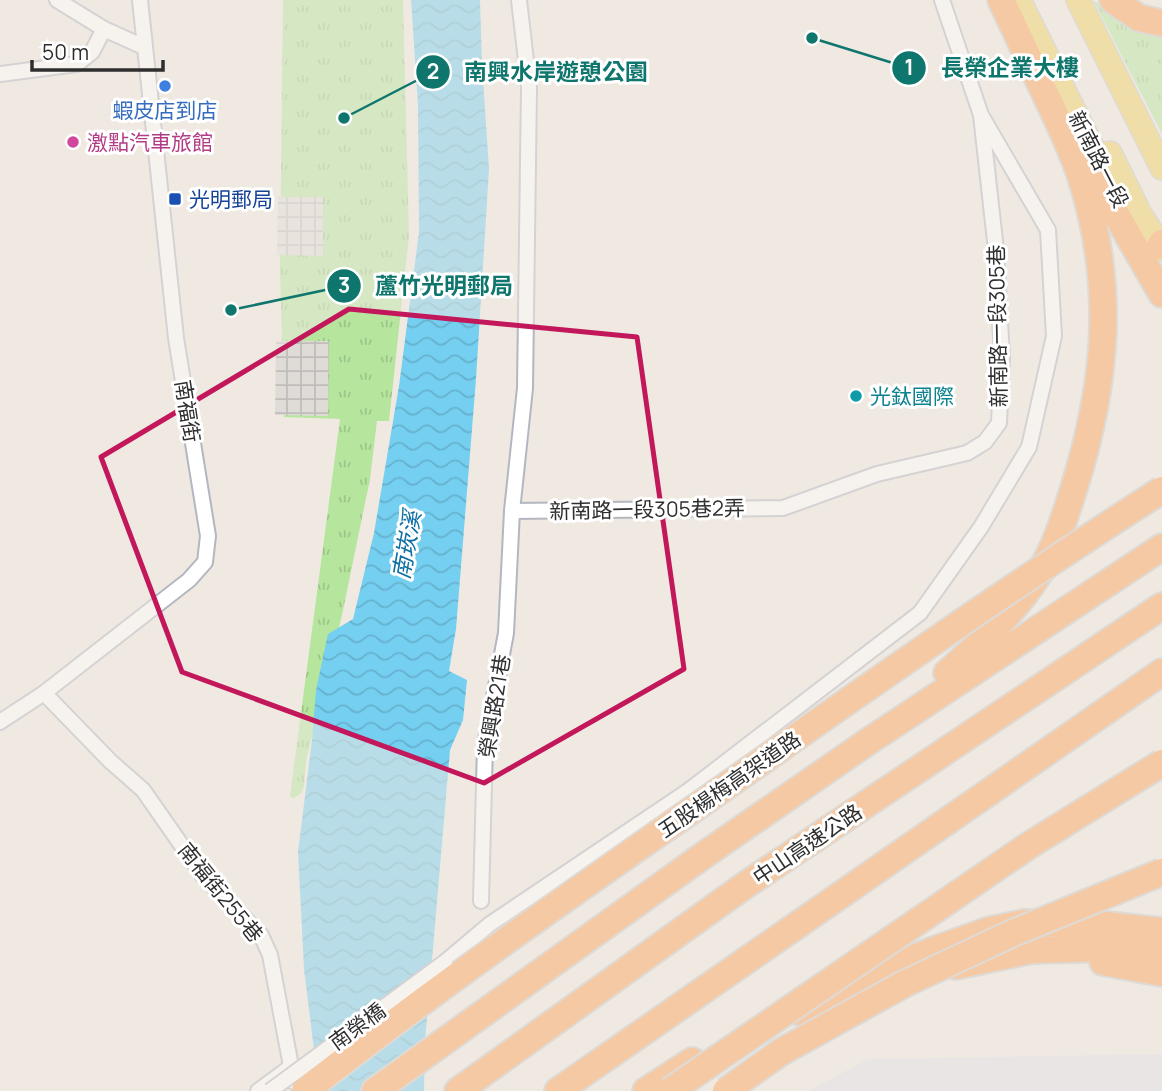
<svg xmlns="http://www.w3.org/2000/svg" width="1162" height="1091" viewBox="0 0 1162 1091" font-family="Manrope,'Noto Sans TC',sans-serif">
<defs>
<pattern id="grass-tufts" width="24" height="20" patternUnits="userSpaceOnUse" patternTransform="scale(1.75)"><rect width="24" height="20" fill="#b6e59e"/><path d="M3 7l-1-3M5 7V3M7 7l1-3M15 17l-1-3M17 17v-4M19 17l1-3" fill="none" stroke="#9dc588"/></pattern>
<pattern id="plaza-grid" width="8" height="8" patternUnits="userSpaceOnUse" patternTransform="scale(1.75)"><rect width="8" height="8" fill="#dfdcd8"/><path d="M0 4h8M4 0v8" fill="none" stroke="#c0bdba"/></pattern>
<pattern id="water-waves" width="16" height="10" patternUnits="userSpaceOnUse" patternTransform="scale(1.75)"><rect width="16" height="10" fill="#75cff0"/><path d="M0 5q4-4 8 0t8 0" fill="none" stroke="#66b2ce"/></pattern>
</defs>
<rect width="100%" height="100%" fill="#efe9e1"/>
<!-- industrial -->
<polygon fill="#e3e1e8" points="1162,1054 1162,1091 808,1091 868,1059"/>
<!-- grass -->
<g fill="url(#grass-tufts)">
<polygon points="283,0 403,0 409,236 389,421 377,421 370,479 342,615 306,761 304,786 301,793 293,799 290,796 340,419 284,417 280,267"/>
<polygon points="1093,0 1134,27 1162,34 1162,134"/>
</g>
<!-- plaza -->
<g fill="url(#plaza-grid)">
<polygon points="278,197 323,197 323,256 277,255"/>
<polygon points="276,341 329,341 328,416 275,415"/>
</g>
<!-- water -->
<polygon fill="url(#water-waves)" points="411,0 480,0 482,64 489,169 476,379 456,629 449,671 467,680 463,720 450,750 425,1042 424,1091 319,1091 304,969 298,852 312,740 316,690 328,634 353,619 374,533 399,386 419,232 418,104"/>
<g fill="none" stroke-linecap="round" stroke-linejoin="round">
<defs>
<g id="minor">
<polyline points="57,0 104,29 144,47"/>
<polyline points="0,74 77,64 92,52 104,29"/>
<polyline points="512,511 783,508 877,474 967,453 985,442 999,423 1002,357 996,250 981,115 942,0"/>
<polyline points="44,693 110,761 143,790 203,876 261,935 270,955 294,1082"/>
<polyline points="0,722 44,693 189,580 205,562 208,536 176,338 140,0"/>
<polyline points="481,901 485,745 506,633 512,511 525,388 529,87 519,0"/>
<polyline points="445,962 490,924 688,791 920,613 981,527 1029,447 1054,336 1048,230 981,115"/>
<polyline points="258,1091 288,1069"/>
</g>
<g id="primary">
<polyline points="1019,0 1108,179"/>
<polyline points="1078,0 1162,168"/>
<polyline points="1110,153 1139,212 1162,249"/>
</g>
<g id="motorway">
<polyline points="1113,0 1139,18 1162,23"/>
<polyline points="1091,165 1106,197 1162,294"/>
<polyline points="1160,246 1162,243"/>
<path d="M947,673c34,-30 69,-62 93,-101 16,-26 25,-56 34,-84 33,-106 41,-201 8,-308 -8,-25 -20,-50 -31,-74 -17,-35 -33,-71 -50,-106"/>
<polyline points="1103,962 1162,973"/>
<polyline points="955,966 1032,950 1113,948 1162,953"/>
<polyline points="800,1012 875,974 934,950 987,931 1024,923 1097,924 1162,931"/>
<polyline points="375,1091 704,855 866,743 1162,547"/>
<polyline points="458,1091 744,886 1162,606"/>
<polyline points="558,1091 1162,672"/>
<polyline points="646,1091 692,1061"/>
</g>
</defs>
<!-- minor casing -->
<use href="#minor" stroke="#b4b7c1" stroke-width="18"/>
<!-- primary casing -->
<use href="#primary" stroke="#c9c9c9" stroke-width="26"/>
<!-- motorway casing -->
<use href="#motorway" stroke="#c9c9c9" stroke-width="30"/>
<!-- minor -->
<use href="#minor" stroke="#fff" stroke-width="14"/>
<!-- primary -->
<use href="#primary" stroke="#f2d163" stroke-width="23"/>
<!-- motorway -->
<use href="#motorway" stroke="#ffa35c" stroke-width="26"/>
<defs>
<polyline id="minor-bridge" points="270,1091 445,962"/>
<g id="motorway-bridge">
<path d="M305,1091c136,-107 278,-205 420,-304 144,-101 288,-202 437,-297"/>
<polyline points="670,1091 1028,846 1162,763"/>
<polyline points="726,1091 781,1052 904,984 1013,933 1162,872"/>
</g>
</defs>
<!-- minor-bridge casing -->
<use href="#minor-bridge" stroke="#b4b7c1" stroke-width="18" stroke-linecap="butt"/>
<!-- motorway-bridge casing -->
<use href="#motorway-bridge" stroke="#c9c9c9" stroke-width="30" stroke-linecap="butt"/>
<!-- minor-bridge -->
<use href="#minor-bridge" stroke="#fff" stroke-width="14"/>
<!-- motorway-bridge -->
<use href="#motorway-bridge" stroke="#ffa35c" stroke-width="26"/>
</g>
<!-- marked area -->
<path d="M0 0H1162V1091H0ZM349,309l288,28 47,332 -200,114 -302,-111 -81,-215z" fill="#efe9e1" fill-opacity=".55" fill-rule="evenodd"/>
<path fill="none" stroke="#c2185b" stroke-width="5" stroke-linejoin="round" d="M349,309l288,28 47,332 -200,114 -302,-111 -81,-215z"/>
<!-- markers -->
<circle fill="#3f7fe0" stroke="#fff" stroke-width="2.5" cx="165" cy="86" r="7"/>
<circle fill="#d1479c" stroke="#fff" stroke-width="2.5" cx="73" cy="142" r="7"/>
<rect fill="#1a4fb4" stroke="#fff" stroke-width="2.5" x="168" y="192" width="14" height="14" rx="3.5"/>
<circle fill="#0f9aa8" stroke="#fff" stroke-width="2.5" cx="856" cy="396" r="7"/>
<g text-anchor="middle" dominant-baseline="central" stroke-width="6" stroke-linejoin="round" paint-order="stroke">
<!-- shop labels -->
<g font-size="21" fill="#366cbe" stroke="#fff">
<text x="165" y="110">蝦皮店到店</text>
</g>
<!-- hotel labels -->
<g font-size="21" fill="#b23c85" stroke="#fff" text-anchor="start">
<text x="87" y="142">激點汽車旅館</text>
</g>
<!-- street labels -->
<g font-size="21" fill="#2e2e2e" stroke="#fff">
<text transform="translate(1099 159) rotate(63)">新南路一段</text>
<text transform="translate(997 326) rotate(-91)">新南路一段305巷</text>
<text transform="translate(188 411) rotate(81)">南福街</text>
<text transform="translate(647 509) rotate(-1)">新南路一段305巷2弄</text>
<text transform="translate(494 706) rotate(-81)">榮興路21巷</text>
<text transform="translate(729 784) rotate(-35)">五股楊梅高架道路</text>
<text transform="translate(807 844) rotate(-34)">中山高速公路</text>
<text transform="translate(221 892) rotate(51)">南福街255巷</text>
<text transform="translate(357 1026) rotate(-36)">南榮橋</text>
</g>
<!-- transit labels -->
<g font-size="21" fill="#164399" stroke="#fff" text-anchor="start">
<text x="189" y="199">光明郵局</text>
</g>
<!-- culture labels -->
<g font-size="21" fill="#0d838f" stroke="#fff" text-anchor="start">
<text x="870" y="396">光鈦國際</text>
</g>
<!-- water labels -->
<g font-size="23" font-style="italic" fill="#0d6fa3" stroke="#fff">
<text transform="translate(406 545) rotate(-80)">南崁溪</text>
</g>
</g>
<!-- callouts -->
<path fill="none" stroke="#0f766e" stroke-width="2.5" d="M812 38L909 68M344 118L433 72M231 310L344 286"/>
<g fill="#0f766e" stroke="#fff" stroke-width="2.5">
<circle cx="812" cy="38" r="7"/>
<circle cx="344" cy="118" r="7"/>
<circle cx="231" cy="310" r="7"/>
<circle cx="909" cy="68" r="18"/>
<circle cx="433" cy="72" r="18"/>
<circle cx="344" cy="286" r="18"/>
</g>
<g font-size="21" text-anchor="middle" font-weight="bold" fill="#fff">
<text x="909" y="75">1</text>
<text x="433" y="79">2</text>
<text x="344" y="293">3</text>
</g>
<g font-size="23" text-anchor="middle" font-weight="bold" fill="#0f766e" stroke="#fff" stroke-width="6" stroke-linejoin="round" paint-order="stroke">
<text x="1010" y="76">長榮企業大樓</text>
<text x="556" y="80">南興水岸遊憩公園</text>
<text x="444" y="294">蘆竹光明郵局</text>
</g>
<!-- scale -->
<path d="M32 60v10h131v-10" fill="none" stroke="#2e2e2e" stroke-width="3.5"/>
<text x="42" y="60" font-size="21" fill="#2e2e2e" stroke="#ffffff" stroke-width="5" paint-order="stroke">50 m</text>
</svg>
